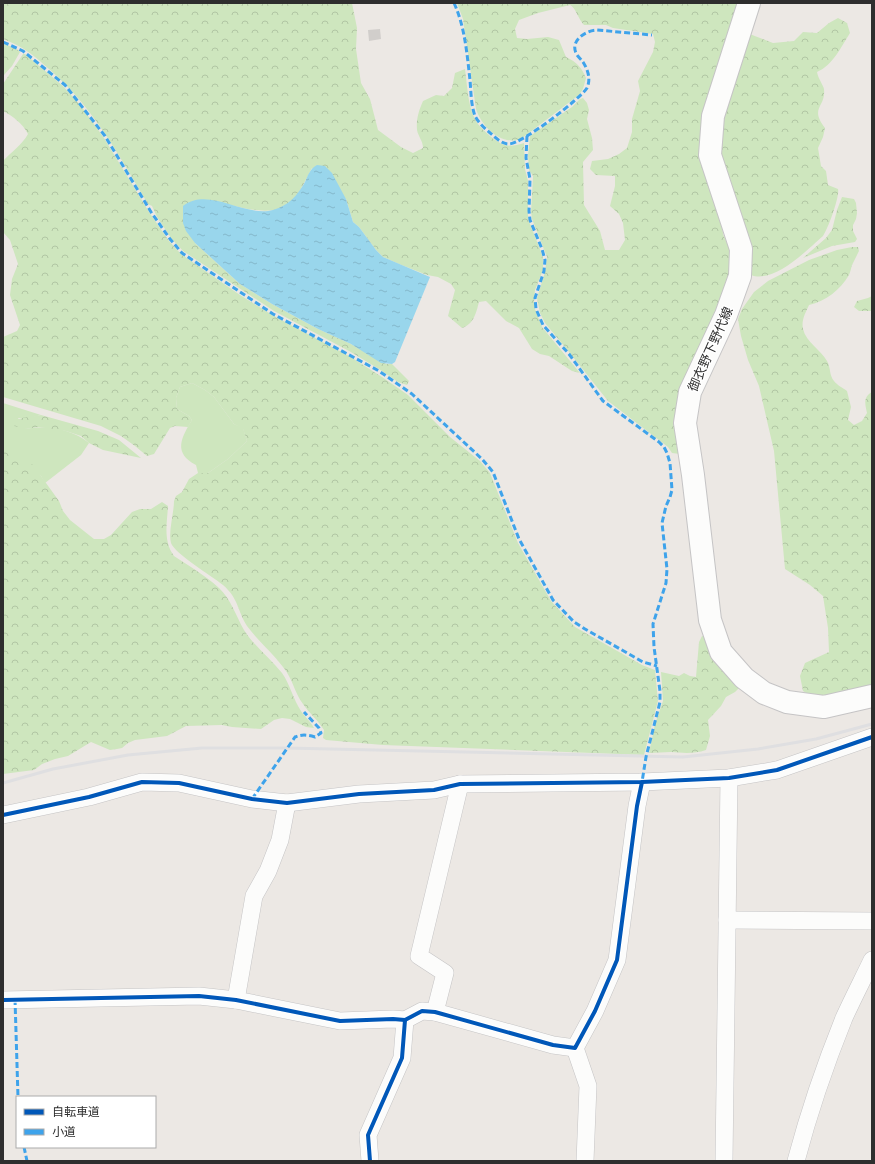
<svg xmlns="http://www.w3.org/2000/svg" width="875" height="1164" viewBox="0 0 875 1164" font-family="Montserrat,'Noto Sans JP',sans-serif">
<defs>
<pattern id="forest-crowns" width="20" height="18" patternUnits="userSpaceOnUse"><rect width="20" height="18" fill="#cee6be"/><path d="M2 6a3 3 0 1 1 6 0M12 15a3 3 0 1 1 6 0" fill="none" stroke="#b1c6a4"/></pattern>
<pattern id="water-ripples" width="26" height="14" patternUnits="userSpaceOnUse"><rect width="26" height="14" fill="#99d6ec"/><path d="M2 4q2-2 4 0t4 0M15 11q2-2 4 0t4 0" fill="none" stroke="#84b8cb"/></pattern>
</defs>
<rect width="100%" height="100%" fill="#ece8e4"/>
<!-- grass -->
<g fill="#cee6be">
<path d="M192,383l13,7 9,7 20,27 9,4 4,13 -19,18 -20,14h-10l-2,-8c-23,-12 -15,-27 -4,-45l-3,-4 -12,-7 -1,-11 4,-11z"/>
<path d="M3,403l38,12 -11,3h-12l8,11c21,-4 46,0 63,14l-8,12 -36,28 -4,-7 -38,-26z"/>
</g>
<!-- forest -->
<g fill="url(#forest-crowns)">
<path d="M3,3h349l5,25 -1,21 5,34 9,16 8,31 23,17 12,6 10,-5c0,-7 -5,-12 -6,-18 -1,-11 2,-20 6,-29l13,-6 8,1 8,-8 3,-15 10,-4c2,14 3,36 9,48 3,8 10,13 16,19 13,10 18,12 34,7l1,26 3,12v38l12,30 3,9v12l-8,20 -1,12 1,7 7,18 38,46 -8,-2 -23,-15 -9,-2 -8,-5 -13,-21 -13,-7 -20,-20 -7,1c-3,11 -5,22 -17,26l-14,-12 7,-26 -4,-6 -13,-7 -11,-2 -28,-11 -16,-7 -7,-7 -17,-23 -6,-5 -7,-23 -34,-31c-6,11 -11,23 -19,32 -25,25 -66,-2 -96,0l-2,43 45,41 32,20 46,25 33,15 35,20h6l17,17 -2,4 -9,-3 -19,-13 -30,-18 -75,-40 -91,-60 -12,-13 -14,-21 -5,-11 -4,-2c-30,-50 -55,-97 -99,-135 -17,-15 -25,-22 -46,-30z"/>
<path d="M457,3h285l-12,39 -16,145 1,19 7,17 1,11 6,14 4,18 -53,188 -8,-1 -4,-6 -60,-46 -39,-49 -24,-29 -5,-10 -3,-15 8,-26 2,-15 -15,-38 -1,-7 2,-36 -4,-6 -1,-15 2,-19 42,-29 8,-8 3,-1 4,5 2,7 -2,9 5,19 1,12 -10,12 1,43 16,26 5,19h14l6,-10 -2,-17 -4,-9 -9,-8 5,-20v-10l-19,-1 -6,-6 2,-8 16,-2 11,-5 8,-6 5,-16v-13l8,-28 -2,-10 15,-29 2,-10 -2,-8 -40,-6 -7,-3h-22c-6,-6 -8,-17 -14,-20l-32,8 -19,7 -4,9 2,9 10,1 21,-2 11,3 7,17c11,5 16,11 20,21l-3,11 -4,6 -58,44c-20,7 -39,-12 -45,-30l-13,-90z"/>
<path d="M838,18l9,5 3,10c-9,14 -17,32 -33,39 1,6 6,13 7,17 2,19 -15,18 1,39l-2,9 -5,11 3,18 5,5 2,14 10,4c2,7 -10,40 -15,47 -16,14 -49,48 -72,39l-34,-127 2,-19 28,-96 26,10 21,-2 9,-9 14,1 12,-10z"/>
<polygon points="3,43 18,50 20,52 12,66 3,76"/>
<path d="M23,54h2l38,32 18,20 23,32 45,74 20,29 12,13 59,41 34,21 75,40 33,21 26,18 42,42 30,24 10,12 28,70 33,58 24,26 67,38 13,5 3,31 -14,54 -261,-10 -57,-5 -3,-2 1,-8c-6,-10 -15,-17 -21,-26 -9,-12 -10,-25 -20,-37 -11,-15 -25,-26 -36,-41 -10,-16 -8,-27 -24,-41 -11,-9 -48,-31 -52,-42 -3,-11 3,-30 3,-42l2,-5 6,-4 7,-13 9,-6h10l20,-14 19,-18 -4,-12 -9,-5 -20,-27 -9,-7 -13,-7 -12,4 -4,11 1,11 12,7 3,4 -4,7 -13,-1 -5,2 -16,26 -7,2 -12,-10 -14,-10 -20,-10 -98,-29v-60l14,-6 3,-6 -10,-30 2,-16 6,-15 -8,-24 -7,-8v-71c8,-9 19,-16 25,-27 -6,-11 -14,-17 -25,-23v-27z"/>
<polygon points="842,197 854,199 856,203 857,213 856,219 853,225 853,231 857,239 855,242 832,246 803,258 826,238 832,230 837,210"/>
<path d="M852,247h6l1,4c-2,4 -4,8 -6,12 -2,3 -2,8 -4,12 -9,15 -23,26 -40,30 -3,7 -8,15 -6,24 3,13 18,21 24,32 4,7 2,14 7,20 3,4 9,7 13,10l4,16 -3,13 6,5 8,-4 5,-8c-2,-9 -4,-16 5,-21v297l-56,10 -13,-8 -3,-15 5,-13 24,-11 -1,-24 -5,-32 -13,-11 -25,-16 -11,-118 -15,-65 -11,-26 -7,-24 -3,-17 4,-10 12,-17 14,-11 41,-21 28,-10z"/>
<polygon points="872,296 872,311 859,311 854,307 857,301 868,298"/>
<path d="M41,415l57,16 21,9 22,18 -38,-8 -14,-7 -8,-7 -15,-5 -28,-4 -12,2 -12,-3v-5c6,-4 19,-4 27,-6z"/>
<path d="M3,450l20,7 10,8 26,36 4,10 7,9 24,19h10l7,-4 21,-23 8,-3h11l11,-7 6,4c-1,18 -5,35 6,50 15,10 32,20 45,32 12,11 17,28 25,42 10,16 26,28 38,43 8,11 11,26 19,38 4,6 10,11 13,17l-8,-1 -16,-8 -8,-1 -8,2 -13,9 -29,-2 -10,-2 -36,1 -19,10 -32,4 -7,3 -6,5 -5,1 -7,1 -19,-8 -23,14 -13,3 -13,5 -8,6 -31,4z"/>
<path d="M702,636l4,1 34,50 -5,5 -9,5 -5,9 -13,14 2,16 -4,14c-12,4 -23,3 -35,2 -7,0 -15,1 -22,1l6,-29 8,-23 -2,-29 18,4 5,-3 6,3 6,1 3,-35z"/>
</g>
<!-- water -->
<path fill="url(#water-ripples)" d="M317,165l8,1 7,7 14,26 7,23 6,5 17,23 7,7 47,20 -35,85 -3,2 -11,-1 -30,-19 -33,-15 -46,-25 -32,-20 -45,-41 -9,-12 -3,-8v-17c26,-20 62,12 90,4 16,-5 24,-14 32,-28 3,-7 5,-13 12,-17z"/>
<!-- building -->
<polygon fill="#d1cecb" points="380,29 381,39 369,41 368,30"/>
<g fill="none" stroke-linecap="round" stroke-linejoin="round">
<defs>
<g id="minor">
<polyline points="3,815 89,797 142,782 179,783 252,799 287,803 359,794 434,790 460,784 642,782 729,778 777,770 872,737"/>
<polyline points="727,920 872,921"/>
<polyline points="3,1000 199,996 236,1000 340,1021 393,1019 405,1020"/>
<polyline points="236,1000 254,896 268,871 280,840 287,803"/>
<polyline points="435,1012 445,973 419,956 460,784"/>
<polyline points="575,1048 588,1086 585,1161"/>
<polyline points="370,1161 368,1135 402,1058 405,1020 422,1011 435,1012 553,1045 575,1048 595,1011 617,960 637,806 642,782"/>
<polyline points="724,1161 729,778"/>
<path d="M796,1161c13,-49 29,-96 48,-143 9,-20 19,-39 28,-58"/>
</g>
<polyline id="secondary" points="749,3 713,116 710,155 741,249 740,276 726,315 690,392 685,423 693,475 710,620 721,652 744,678 764,693 787,702 824,707 872,696"/>
</defs>
<!-- minor casing -->
<use href="#minor" stroke="#c5c4c5" stroke-width="18"/>
<!-- secondary casing -->
<use href="#secondary" stroke="#c5c4c5" stroke-width="24"/>
<!-- minor -->
<use href="#minor" stroke="#fcfcfb" stroke-width="17"/>
<!-- secondary -->
<use href="#secondary" stroke="#fcfcfb" stroke-width="22"/>
<!-- rail -->
<polyline stroke="#dfdfe1" stroke-width="3" points="3,783 53,769 128,755 202,748 286,748 683,757 758,749 816,739 872,724"/>
<!-- quiet -->
<g stroke="#3ea3eb" stroke-width="3" stroke-dasharray="6 3" stroke-linecap="butt">
<path d="M454,3c11,24 13,51 16,77 1,12 1,25 5,36 3,6 9,12 14,16 6,5 12,12 20,12 13,0 71,-45 78,-56 4,-9 1,-18 -4,-26 -2,-3 -6,-6 -7,-9 -6,-13 11,-23 21,-23l55,5"/>
<polyline points="3,42 23,51 65,85 105,136 151,212 170,239 182,253 273,314 379,371 412,394 482,459 493,472 519,539 553,600 574,622 585,629 643,662 657,666"/>
<polyline points="527,136 526,158 530,179 529,211 530,220 542,249 545,260 544,271 535,298 536,309 543,325 569,354 603,401 659,442 664,447 667,453 670,463 672,490 670,497 666,506 662,523 667,569 666,583 653,624 654,647 660,691 660,702 646,757 642,782"/>
<path d="M252,799l43,-62c7,-3 13,-2 20,0l6,-4 -2,-5 -15,-16"/>
<polyline points="15,999 18,1097"/>
<polyline points="24,1147 27,1161"/>
</g>
<defs>
<g id="cycleway">
<polyline points="3,815 89,797 142,782 179,783 252,799 287,803 359,794 434,790 460,784 642,782 729,778 777,770 872,737"/>
<polyline points="3,1000 199,996 236,1000 340,1021 393,1019 405,1020"/>
<polyline points="370,1161 368,1135 402,1058 405,1020 422,1011 435,1012 553,1045 575,1048 595,1011 617,960 637,806 642,782"/>
</g>
</defs>
<!-- cycleway casing -->
<use href="#cycleway" stroke="#fff" stroke-width="6"/>
<!-- cycleway -->
<use href="#cycleway" stroke="#0057b8" stroke-width="4"/>
</g>
<g text-anchor="middle" dominant-baseline="central" stroke-width="3" stroke-linejoin="round" paint-order="stroke">
<!-- street labels -->
<g font-size="13" fill="#2e2e2e" stroke="#fff">
<text transform="translate(710 349) rotate(-66)">御衣野下野代線</text>
</g>
</g>
<!-- border -->
<rect width="875" height="1164" fill="none" stroke="#2e2e2e" stroke-width="8"/>
<!-- legend -->
<rect x="16" y="1096" width="140" height="52" fill="#ffffff" stroke="#ababab"/>
<rect x="24" y="1109" width="20" height="6" fill="#0057b8" stroke="#ababab"/>
<text x="52" y="1116" font-size="12" fill="#2e2e2e">自転車道</text>
<rect x="24" y="1129" width="20" height="6" fill="#3ea3eb" stroke="#ababab"/>
<text x="52" y="1136" font-size="12" fill="#2e2e2e">小道</text>
</svg>
